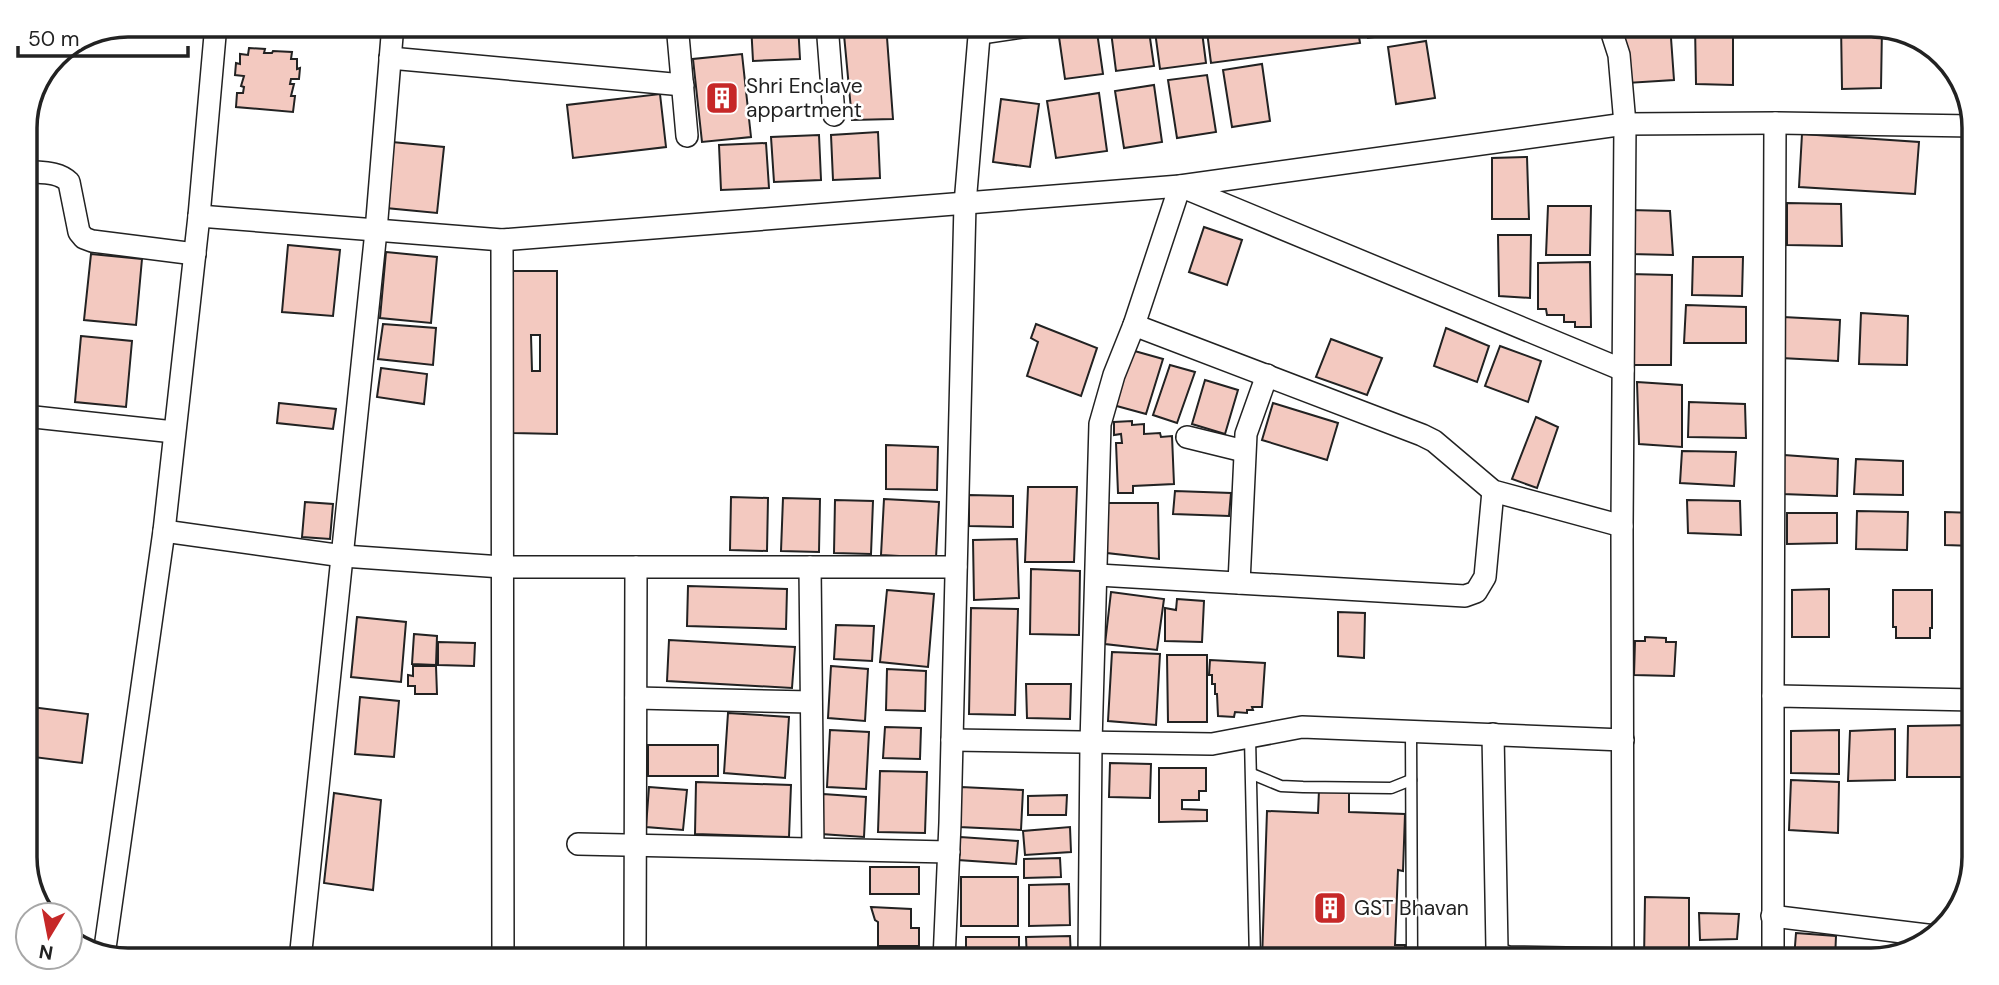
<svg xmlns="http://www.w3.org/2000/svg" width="1999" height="985" viewBox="0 0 1999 985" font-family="'DM Sans',sans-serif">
<rect width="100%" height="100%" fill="#fff"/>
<!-- building -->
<g fill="#f3c9c0" stroke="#222" stroke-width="2" fill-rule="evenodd">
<polygon points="751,24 798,24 800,59 753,61"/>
<polygon points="843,24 886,24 893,119 852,120"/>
<polygon points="1110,24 1148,24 1154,66 1116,71"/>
<polygon points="1154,24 1201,24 1206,63 1160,69"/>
<polygon points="1206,24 1357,24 1360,43 1211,63"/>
<polygon points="1366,24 1412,24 1413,32 1368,38"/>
<polygon points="1622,24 1670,24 1674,80 1627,83"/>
<polygon points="1695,24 1733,24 1733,85 1696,84"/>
<polygon points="1841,24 1871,24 1882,27 1881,88 1842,89"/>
<polygon points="1096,25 1103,74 1065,79 1058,30"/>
<polygon points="1426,41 1435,98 1396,104 1388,47"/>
<polygon points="249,48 265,49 264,53 272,53 273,51 292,52 291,59 297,59 297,69 300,68 299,79 291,79 290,84 294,84 291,96 295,96 293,112 236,107 237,93 243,93 244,87 241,86 244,76 235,75 236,63 240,64 240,54 248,55"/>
<polygon points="742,54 751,137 702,142 693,59"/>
<polygon points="1262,64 1270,121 1232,127 1223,70"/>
<polygon points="1207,75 1216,132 1177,138 1168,80"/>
<polygon points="1154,85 1162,142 1124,148 1115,91"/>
<polygon points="1099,93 1107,151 1056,158 1047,101"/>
<polygon points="660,94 666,147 573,158 567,105"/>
<polygon points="1001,99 1039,104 1030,167 993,162"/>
<polygon points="878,132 880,178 833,180 831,135"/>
<polygon points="1802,134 1919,142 1915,194 1799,187"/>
<polygon points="819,135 821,180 774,182 771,137"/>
<polygon points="392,142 444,147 437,213 386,208"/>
<polygon points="766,143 769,188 721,190 719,145"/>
<polygon points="1527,157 1529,219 1492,219 1492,158"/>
<polygon points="1787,203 1841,204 1842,246 1787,245"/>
<polygon points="1548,206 1591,206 1590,255 1546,255"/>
<polygon points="1630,210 1670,211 1673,255 1630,254"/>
<polygon points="1204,227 1242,240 1227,285 1189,272"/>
<polygon points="1498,235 1531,235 1530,298 1499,296"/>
<polygon points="288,245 340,250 333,316 282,312"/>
<polygon points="386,252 437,257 431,323 380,318"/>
<polygon points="91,254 142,259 136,325 84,320"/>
<polygon points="1693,257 1743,257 1742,296 1692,295"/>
<polygon points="1590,262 1591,327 1575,327 1575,322 1564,322 1564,315 1547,315 1546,309 1538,309 1538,263"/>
<path d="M513,271h44v163l-44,-1zM531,335h9v36h-8z"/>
<polygon points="1629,274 1672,275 1671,365 1629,365"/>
<polygon points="1686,305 1746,307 1746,343 1684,343"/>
<polygon points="1861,313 1908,316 1907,365 1859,364"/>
<polygon points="1783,317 1840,320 1838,361 1781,358"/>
<polygon points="383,324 436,328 433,365 378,359"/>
<polygon points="1036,324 1097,348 1081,396 1027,376 1038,342 1031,338"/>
<polygon points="1446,328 1489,346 1477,382 1434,366"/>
<polygon points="81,336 132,341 126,407 75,402"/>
<polygon points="1331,339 1382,358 1367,395 1316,377"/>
<polygon points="1500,346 1541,361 1528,402 1485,386"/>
<polygon points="1131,350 1163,359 1146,414 1113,405"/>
<polygon points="1170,365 1195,372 1177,423 1153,415"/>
<polygon points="381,368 427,374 424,404 377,397"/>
<polygon points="1205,380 1238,390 1225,434 1192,424"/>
<polygon points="1637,382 1682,385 1682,447 1639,444"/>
<polygon points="1689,402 1745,404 1746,438 1688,437"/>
<polygon points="279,403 336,409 333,429 277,423"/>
<polygon points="1273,403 1338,423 1327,460 1262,440"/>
<polygon points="1536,417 1558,427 1537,488 1512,479"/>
<polygon points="1132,421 1132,425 1144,424 1144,434 1160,433 1161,437 1172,436 1174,484 1133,486 1133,493 1118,493 1116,443 1122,443 1121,434 1114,435 1114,422"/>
<polygon points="886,445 938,447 937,490 886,489"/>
<polygon points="1682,451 1736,452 1734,486 1680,483"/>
<polygon points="1784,455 1838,459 1837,496 1782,494"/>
<polygon points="1856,459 1903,461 1903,495 1854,494"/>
<polygon points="1028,487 1077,487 1074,562 1025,562"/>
<polygon points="1175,491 1231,493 1229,516 1173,514"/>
<polygon points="969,495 1013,496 1013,527 969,526"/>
<polygon points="731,497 768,498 767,551 730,550"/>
<polygon points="783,498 820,499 819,552 781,551"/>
<polygon points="884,499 939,502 936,558 881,555"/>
<polygon points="835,500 873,501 871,554 834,553"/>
<polygon points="1687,500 1740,501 1741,535 1688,533"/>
<polygon points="305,502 333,504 330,539 302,537"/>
<polygon points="1107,503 1158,503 1159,559 1107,553"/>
<polygon points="1857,511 1908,512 1907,550 1856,549"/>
<polygon points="1945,512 1974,513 1974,546 1945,545"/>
<polygon points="1787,513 1837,513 1837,543 1787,544"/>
<polygon points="1017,539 1019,598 974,600 973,540"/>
<polygon points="1031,569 1080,571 1079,635 1030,634"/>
<polygon points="688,586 787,589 786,629 687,626"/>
<polygon points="1829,589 1829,637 1792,637 1792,590"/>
<polygon points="887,590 934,594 928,667 880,662"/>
<polygon points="1893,590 1932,590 1932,628 1930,628 1930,638 1896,638 1896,627 1893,627"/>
<polygon points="1111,592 1164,599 1157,650 1105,644"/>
<polygon points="1177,599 1204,601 1202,642 1165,641 1165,608 1176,610"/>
<polygon points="971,608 1018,609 1015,715 969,714"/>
<polygon points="1338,612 1365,613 1364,658 1338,656"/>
<polygon points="357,617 406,622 401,682 351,677"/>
<polygon points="836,625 874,626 872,661 834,659"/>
<polygon points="414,634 437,636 436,665 412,664"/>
<polygon points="1645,637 1666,638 1666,642 1676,642 1674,676 1634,675 1635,641 1645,641"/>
<polygon points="669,640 795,647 792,688 667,681"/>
<polygon points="438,642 475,643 474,666 438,665"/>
<polygon points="1112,652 1160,654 1156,725 1108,721"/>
<polygon points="1167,655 1207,655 1207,722 1168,722"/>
<polygon points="1210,660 1265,663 1262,707 1252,707 1253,710 1247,710 1247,713 1235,712 1234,717 1218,716 1217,694 1215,694 1215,684 1212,684 1212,675 1209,675"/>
<polygon points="413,666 436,666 437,694 415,694 415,686 408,686 408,675 413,676"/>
<polygon points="831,666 868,669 865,721 828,718"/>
<polygon points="887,669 926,671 925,711 886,710"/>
<polygon points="1026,684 1071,684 1070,719 1027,718"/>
<polygon points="360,697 399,701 394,757 355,754"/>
<polygon points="31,707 88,714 82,763 25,756"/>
<polygon points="728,713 789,717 785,778 724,773"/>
<polygon points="1974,725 1974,777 1907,777 1908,726"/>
<polygon points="885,727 921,728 920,759 883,758"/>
<polygon points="1895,729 1895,780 1848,781 1850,731"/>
<polygon points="830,730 869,732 866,789 827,787"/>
<polygon points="1839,730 1839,774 1791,773 1791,731"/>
<rect x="648" y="745" width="70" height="31"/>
<polygon points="1110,763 1151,764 1150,798 1109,797"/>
<polygon points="1159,768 1206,768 1206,791 1199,791 1199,800 1182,800 1182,809 1207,810 1207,821 1159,822"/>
<polygon points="880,771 927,772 925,833 878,832"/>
<polygon points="1791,780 1839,782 1838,833 1789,830"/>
<polygon points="696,782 791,785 789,837 695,834"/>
<polygon points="649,787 687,790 683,830 646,827"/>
<polygon points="961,787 1023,790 1021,830 959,827"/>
<polygon points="1319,790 1349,791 1349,812 1405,814 1403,871 1398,870 1395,945 1405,945 1405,960 1262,960 1267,811 1318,813"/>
<polygon points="334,793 381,800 373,890 324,883"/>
<polygon points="823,794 866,797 864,837 821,834"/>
<polygon points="1067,795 1066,815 1028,815 1028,796"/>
<polygon points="1070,827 1071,852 1025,855 1023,831"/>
<polygon points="960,837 1018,841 1016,864 958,860"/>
<polygon points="1060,858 1061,877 1024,878 1024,859"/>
<rect x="870" y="867" width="49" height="27"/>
<rect x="961" y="877" width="57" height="49"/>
<polygon points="1069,884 1070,925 1029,926 1029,885"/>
<polygon points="1645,897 1689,898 1689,960 1644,960"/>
<polygon points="871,907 911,909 911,928 919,928 919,946 878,946 878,922 875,920"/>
<polygon points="1699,913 1739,914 1737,939 1700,940"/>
<polygon points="1796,933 1836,936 1835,960 1794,959"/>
<polygon points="1070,936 1071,960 1027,960 1026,937"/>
<rect x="966" y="937" width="53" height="23"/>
</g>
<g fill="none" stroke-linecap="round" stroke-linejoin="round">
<defs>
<g id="lane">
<polyline points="1411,731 1412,960"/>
<polyline points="1250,738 1255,960"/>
<polyline points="1252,774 1281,786 1303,787 1391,788 1411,780"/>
</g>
<g id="street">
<polyline points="677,24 687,136"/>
<polyline points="827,24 834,115"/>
<polyline points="1609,24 1619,55 1625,124 1622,526 1623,960"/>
<polyline points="981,33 1043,24"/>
<polyline points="390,58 683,85"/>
<path d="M25,171c15,2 33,0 44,11l10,50 5,6 8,3 103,13"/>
<polyline points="199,216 502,240 1180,186 1625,124 1775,123 1974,126"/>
<polyline points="502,240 503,960"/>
<polyline points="1134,325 1422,435 1434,441 1493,491 1622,526"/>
<polyline points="25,416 174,432"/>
<polyline points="1187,437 1244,451"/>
<polyline points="164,531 343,556 502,567 956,567"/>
<polyline points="810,567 813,849"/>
<polyline points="1098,575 1465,596 1476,592 1485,577 1493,491"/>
<polyline points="1239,583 1246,434 1267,375"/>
<polyline points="1773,696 1775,123"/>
<polyline points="636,698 811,702"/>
<polyline points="1493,734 1497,949 1500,954 1508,957 1623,959"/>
<polyline points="952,740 1212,744 1302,727 1623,740"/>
<polyline points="578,844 949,852"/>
<polyline points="1772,916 1935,936"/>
<polyline points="104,955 164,531 199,216 216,24"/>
<polyline points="300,960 376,231 393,24"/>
<polyline points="635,960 636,567"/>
<polyline points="944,960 950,823 965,204 980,24"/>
<polyline points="1089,960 1091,743 1100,424 1114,375 1134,325 1180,186 1623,370"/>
<polyline points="1773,960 1773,696 1974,700"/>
</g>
</defs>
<!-- lane casing -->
<use href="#lane" stroke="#222" stroke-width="13"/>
<!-- street casing -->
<use href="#street" stroke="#222" stroke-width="24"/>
<!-- lane -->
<use href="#lane" stroke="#fff" stroke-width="10"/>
<!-- street -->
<use href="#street" stroke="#fff" stroke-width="21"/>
</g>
<!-- icons -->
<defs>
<symbol id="building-square" viewBox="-11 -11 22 22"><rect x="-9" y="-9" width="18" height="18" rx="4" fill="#c62828" stroke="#fff"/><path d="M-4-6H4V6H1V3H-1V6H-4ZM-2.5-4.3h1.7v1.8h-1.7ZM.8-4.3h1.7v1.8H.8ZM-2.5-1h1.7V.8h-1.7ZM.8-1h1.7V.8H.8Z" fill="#fff"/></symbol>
</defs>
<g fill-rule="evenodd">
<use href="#building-square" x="703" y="79" width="38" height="38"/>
<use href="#building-square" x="1311" y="889" width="38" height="38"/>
</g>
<g text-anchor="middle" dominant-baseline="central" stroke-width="5" stroke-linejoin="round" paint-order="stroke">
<!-- poi labels -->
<g font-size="21" fill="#222" stroke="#fff" text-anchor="start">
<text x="746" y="86">Shri Enclave<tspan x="746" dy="24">appartment</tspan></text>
<text x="1354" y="908">GST Bhavan</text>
</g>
</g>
<!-- crop -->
<path d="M0 0H1999V985H0ZM128 37H1871A91 91 0 0 1 1962 128V857A91 91 0 0 1 1871 948H128A91 91 0 0 1 37 857V128A91 91 0 0 1 128 37Z" fill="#fff" fill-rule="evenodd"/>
<path fill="none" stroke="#222" stroke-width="3.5" d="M128 37H1871A91 91 0 0 1 1962 128V857A91 91 0 0 1 1871 948H128A91 91 0 0 1 37 857V128A91 91 0 0 1 128 37Z"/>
<!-- north arrow -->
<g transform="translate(49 936) rotate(190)"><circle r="33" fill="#ffffff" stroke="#a7a7a7" stroke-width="2"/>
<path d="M0-5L12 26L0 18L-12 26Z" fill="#c62828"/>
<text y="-10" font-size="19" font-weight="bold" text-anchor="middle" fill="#222222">N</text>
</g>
<!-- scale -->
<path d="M18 46v10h170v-10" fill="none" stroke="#222222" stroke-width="3.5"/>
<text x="28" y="46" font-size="21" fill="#222222" stroke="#ffffff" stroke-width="5" paint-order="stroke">50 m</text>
</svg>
